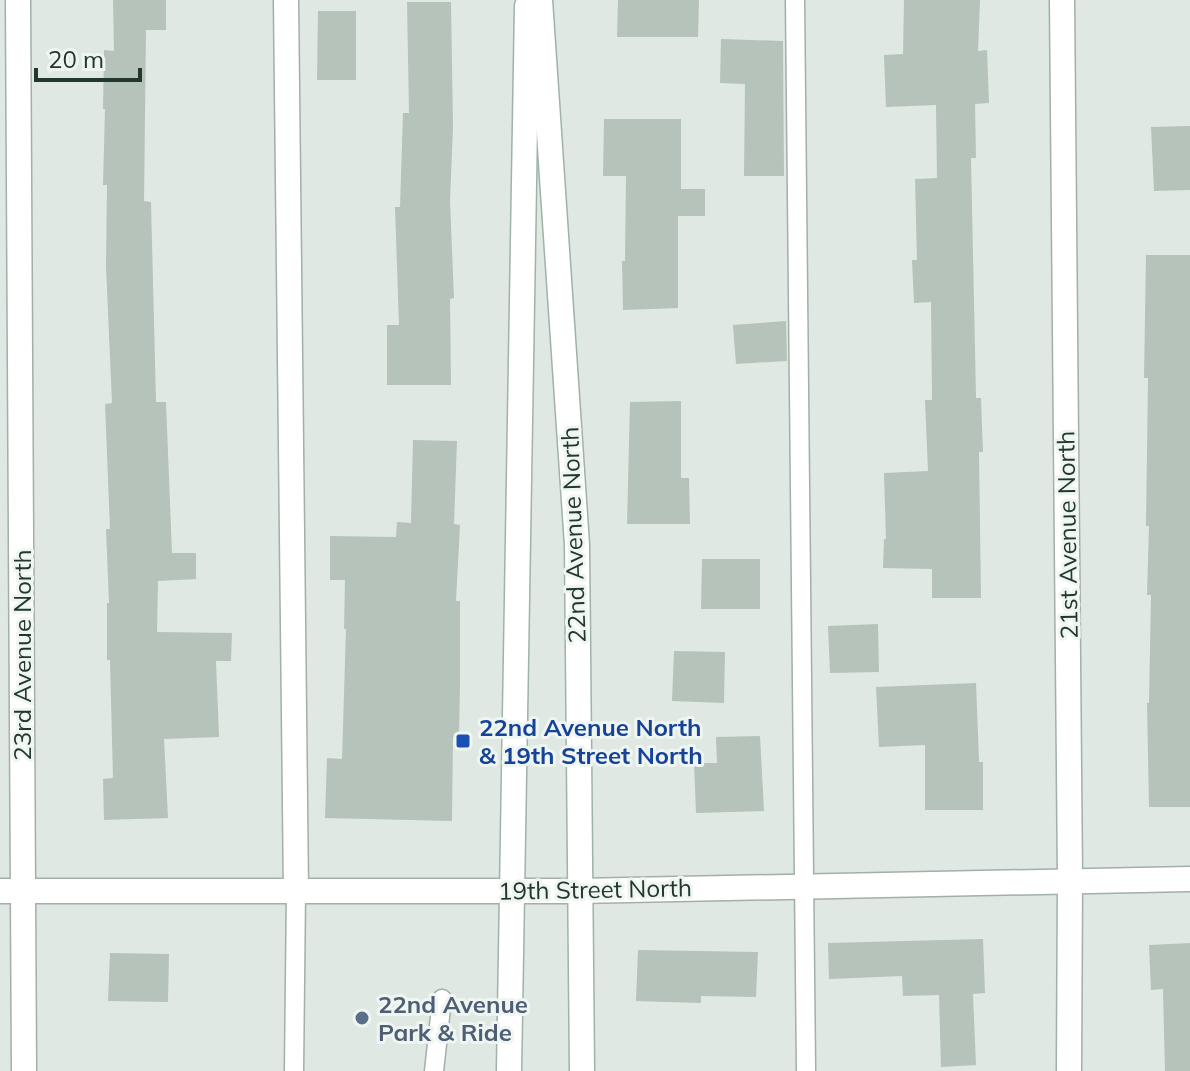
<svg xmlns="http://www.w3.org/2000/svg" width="1190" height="1071" viewBox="0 0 1190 1071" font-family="Mulish,sans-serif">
<rect width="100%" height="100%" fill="#dfe8e2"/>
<!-- building -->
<g fill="#b5c3bb">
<polygon points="113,0 166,0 166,30 146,30 144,201 151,202 156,402 166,402 172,553 196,553 196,579 158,581 157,632 232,633 231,661 216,661 219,737 164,739 168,818 104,820 103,779 113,778 110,660 107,660 107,603 109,603 106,529 110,529 105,404 112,403 106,266 107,185 103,185 105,109 103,109 104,50 114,51"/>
<polygon points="618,0 699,0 698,37 617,37"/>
<polygon points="904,0 980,0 978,51 987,50 989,103 975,104 976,158 971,158 976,398 981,398 983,452 979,452 981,598 932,598 932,569 883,568 884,539 886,539 884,473 928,471 925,400 932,400 931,302 914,303 912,260 917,260 915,179 937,178 936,105 886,107 884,55 903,54"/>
<polygon points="407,2 451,2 453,127 450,201 454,298 450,299 451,385 387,385 387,325 399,325 395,207 400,207 403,113 409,113"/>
<polygon points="318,11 356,11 356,80 317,80"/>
<polygon points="721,39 783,41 784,176 744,176 745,84 720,83"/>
<polygon points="604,119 681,119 681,189 705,189 705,216 678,216 678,308 623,310 622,261 625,261 626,176 603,176"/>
<polygon points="1190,126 1190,190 1154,191 1151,127"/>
<polygon points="1146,255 1190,255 1190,807 1149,807 1147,703 1149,703 1151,595 1147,595 1149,526 1146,526 1148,378 1144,378"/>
<polygon points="786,321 787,361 736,364 733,325"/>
<polygon points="681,401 681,478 689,478 690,524 627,524 630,402"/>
<polygon points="413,440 457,441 454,524 460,525 456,601 460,601 460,682 459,737 453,737 452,821 325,818 327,758 342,759 346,629 344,629 345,580 330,580 330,536 396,537 397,522 411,523"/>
<polygon points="702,559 760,559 760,609 701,609"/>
<polygon points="878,624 879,672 830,673 828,626"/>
<polygon points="674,651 725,652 724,703 672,701"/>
<polygon points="976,683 979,762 983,762 983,810 925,810 925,745 879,747 876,687"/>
<polygon points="760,736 764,811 696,813 694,763 717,763 716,737"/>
<polygon points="983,939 985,993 973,994 976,1065 941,1067 939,995 903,996 902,976 829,979 828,943"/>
<polygon points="1190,943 1190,1071 1165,1071 1163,989 1151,990 1149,945"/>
<polygon points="638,950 758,952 756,997 701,996 701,1003 636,1001"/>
<polygon points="110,953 169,954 168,1002 108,1001"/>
</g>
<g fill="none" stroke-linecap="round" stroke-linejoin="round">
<defs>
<g id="service">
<polyline points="795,0 806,1071"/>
<polyline points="294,1071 296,891"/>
<polyline points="434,1071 442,999"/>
</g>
<g id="minor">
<polyline points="18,0 24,1071"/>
<polyline points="286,0 296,891"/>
<polyline points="1062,0 1070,879 1069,1071"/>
<polyline points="0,891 578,891 1190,879"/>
</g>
<g id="secondary">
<polyline points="540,0 577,545 582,1071"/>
<polyline points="509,1071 527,6"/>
</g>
</defs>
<!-- service casing -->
<use href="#service" stroke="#a3afa8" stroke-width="21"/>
<!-- minor casing -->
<use href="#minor" stroke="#a3afa8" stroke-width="27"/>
<!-- secondary casing -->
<use href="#secondary" stroke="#9fb3a8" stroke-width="27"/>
<!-- service -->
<use href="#service" stroke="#fff" stroke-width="18"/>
<!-- minor -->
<use href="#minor" stroke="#fff" stroke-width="24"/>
<!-- secondary -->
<use href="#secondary" stroke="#fff" stroke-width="24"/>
</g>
<!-- markers -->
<rect fill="#1a4fb4" stroke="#eff6f1" stroke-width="3" x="455" y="733" width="16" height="16" rx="4"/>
<circle fill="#5c6f8a" stroke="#eff6f1" stroke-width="3" cx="362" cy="1018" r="8"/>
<g text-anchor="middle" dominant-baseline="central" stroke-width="6" stroke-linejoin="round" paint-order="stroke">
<!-- street labels -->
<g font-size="24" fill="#22372d" stroke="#eff6f1">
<text transform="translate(573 535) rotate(-92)">22nd Avenue North</text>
<text transform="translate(1067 535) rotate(-91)">21st Avenue North</text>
<text transform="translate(22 655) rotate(-90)">23rd Avenue North</text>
<text transform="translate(595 889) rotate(-1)">19th Street North</text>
</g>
<!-- transit labels -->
<g font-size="24" font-weight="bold" fill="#164399" stroke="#eff6f1" text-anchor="start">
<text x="479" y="727">22nd Avenue North<tspan x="479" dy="28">&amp; 19th Street North</tspan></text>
</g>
<!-- service labels -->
<g font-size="24" font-weight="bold" fill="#4e5e75" stroke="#eff6f1" text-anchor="start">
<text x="378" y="1004">22nd Avenue<tspan x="378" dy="28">Park &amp; Ride</tspan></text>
</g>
</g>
<!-- scale -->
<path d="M36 68v12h104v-12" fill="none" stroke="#22372d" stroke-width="4"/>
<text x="48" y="68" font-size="24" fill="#22372d" stroke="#eff6f1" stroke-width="6" paint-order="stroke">20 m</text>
</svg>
